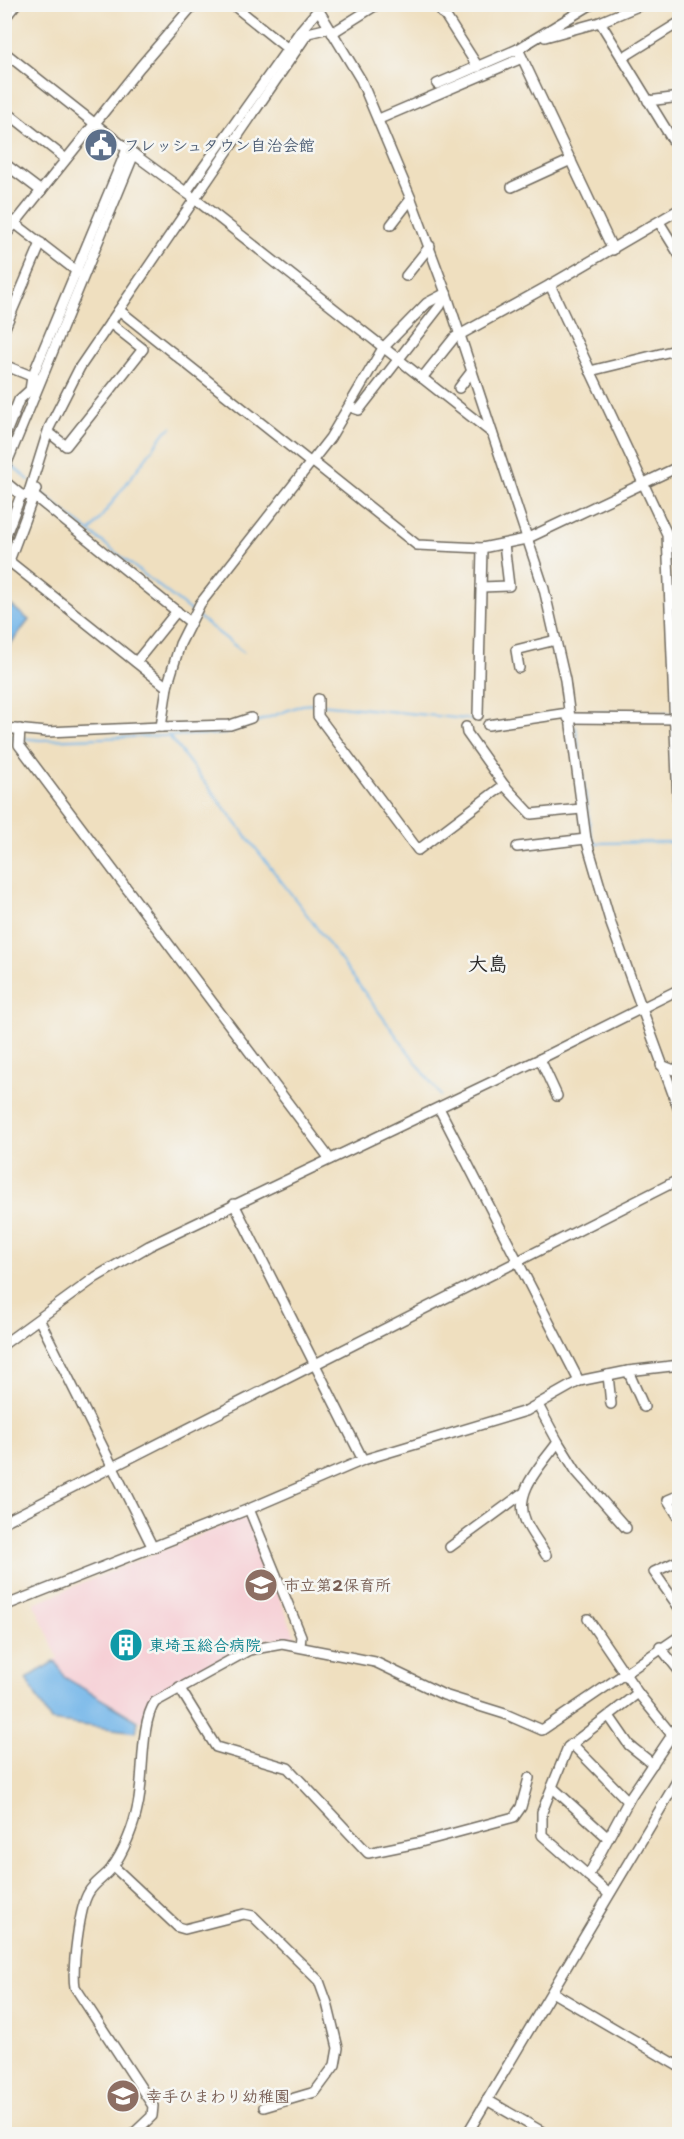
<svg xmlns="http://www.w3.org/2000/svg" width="684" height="2139" viewBox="0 0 684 2139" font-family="'Shantell Sans','Klee One',sans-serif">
<rect width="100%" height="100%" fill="#f6f6f2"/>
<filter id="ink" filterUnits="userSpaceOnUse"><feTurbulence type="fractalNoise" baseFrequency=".0167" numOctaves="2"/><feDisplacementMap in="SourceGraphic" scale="12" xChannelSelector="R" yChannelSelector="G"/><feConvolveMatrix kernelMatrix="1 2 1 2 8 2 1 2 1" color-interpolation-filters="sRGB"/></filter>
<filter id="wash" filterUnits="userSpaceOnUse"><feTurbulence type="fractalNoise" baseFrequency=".008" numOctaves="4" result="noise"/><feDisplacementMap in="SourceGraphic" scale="24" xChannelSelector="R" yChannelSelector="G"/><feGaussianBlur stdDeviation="1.35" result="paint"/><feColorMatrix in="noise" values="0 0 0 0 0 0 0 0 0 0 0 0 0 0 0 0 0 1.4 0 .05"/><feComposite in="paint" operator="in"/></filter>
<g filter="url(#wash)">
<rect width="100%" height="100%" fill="#efdfbf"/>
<!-- built -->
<polygon fill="#f6cfd5" points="242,1518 248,1520 295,1636 292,1640 263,1639 227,1655 153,1697 147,1704 142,1722 64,1677 53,1662 58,1658 34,1603"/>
<!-- water -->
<g fill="#73b6e9" stroke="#4f708a" stroke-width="1.5">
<polygon points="5,596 8,598 6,601 29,620 5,651"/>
<polygon points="53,1662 57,1663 64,1677 138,1721 136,1732 51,1721 26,1679"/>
</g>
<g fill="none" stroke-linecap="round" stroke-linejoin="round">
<!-- stream -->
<g stroke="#73b6e9" stroke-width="2">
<polyline points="10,464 29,480"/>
<polyline points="39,490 68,515 192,612"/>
<polyline points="90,532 166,431 172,427"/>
<polyline points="196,615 243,652"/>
<polyline points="320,704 475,720"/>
<polyline points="572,712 671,713"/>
<polyline points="576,727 591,834 595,843 672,842 676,939 680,945"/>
<polyline points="168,735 302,908 441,1096"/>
<polyline points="4,736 17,737"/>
<polyline points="22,738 40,740 224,734 302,705 314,704"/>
<polyline points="672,1065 680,1059"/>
</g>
</g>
</g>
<g filter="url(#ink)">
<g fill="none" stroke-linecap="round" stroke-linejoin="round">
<defs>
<g id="minor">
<polyline points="232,4 288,49"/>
<polyline points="315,4 361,80 411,199 446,293 544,589 565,680 586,839 611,924 680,1113"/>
<polyline points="438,4 478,67"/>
<polyline points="592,4 518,49 613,250"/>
<polyline points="442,13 458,4"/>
<polyline points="4,19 16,4"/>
<polyline points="600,22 675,144"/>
<polyline points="332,33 378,4"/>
<polyline points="545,37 600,22 643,4"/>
<polyline points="4,52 127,149 195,199 492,433"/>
<polyline points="622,58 680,22"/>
<polyline points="437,84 518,49"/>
<polyline points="648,101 680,97"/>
<polyline points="4,110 66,159"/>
<polyline points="379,119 522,58"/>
<polyline points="4,163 41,191"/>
<polyline points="512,187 571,160"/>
<polyline points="186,192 301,30 318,10"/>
<polyline points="4,215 79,273"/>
<polyline points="659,222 680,256"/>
<polyline points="391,225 411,199"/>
<polyline points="4,237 140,67 194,4"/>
<polyline points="406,276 430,246"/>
<polyline points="550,285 680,209"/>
<polyline points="119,310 311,463"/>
<polyline points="4,330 41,243"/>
<polyline points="4,365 36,378"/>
<polyline points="590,371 680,349"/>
<polyline points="422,378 454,338 550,285 667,534 680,852"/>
<polyline points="459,388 472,371"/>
<polyline points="350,407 359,410 440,306 446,293"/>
<polyline points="4,408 14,416"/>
<polyline points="52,435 66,446 143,349 110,323"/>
<polyline points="4,438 19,400 30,390 32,377 127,149"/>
<polyline points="312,461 417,545 482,548 526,539 680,466"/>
<polyline points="4,470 134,154"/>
<polyline points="4,481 21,495 4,540"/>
<polyline points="21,495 34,496 190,622"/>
<polyline points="28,495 49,428 80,367 308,33 329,28"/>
<polyline points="5,558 167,687"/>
<polyline points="9,561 36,489"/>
<polyline points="481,587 509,586 504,544"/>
<polyline points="136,662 177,611"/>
<polyline points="519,668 516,650 556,640"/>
<polyline points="318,699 318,716 418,850 504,785"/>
<polyline points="478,715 482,548"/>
<polyline points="568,718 680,719"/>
<polyline points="488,725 568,713"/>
<polyline points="161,727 230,725 251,718"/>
<polyline points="466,727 467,733 504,785 531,814 581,809"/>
<polyline points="4,728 47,732 161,727 167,687 180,644 200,604 330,438 383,348 427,303 446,293"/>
<polyline points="20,729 19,745 330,1159"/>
<polyline points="517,847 586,839"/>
<polyline points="540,1059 557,1096"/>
<polyline points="661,1065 674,1070 680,1066"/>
<polyline points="439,1108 579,1381"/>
<polyline points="234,1204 363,1460"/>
<polyline points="39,1319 153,1548"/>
<polyline points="4,1344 96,1277 149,1246 540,1059 680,989"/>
<polyline points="628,1371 644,1407"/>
<polyline points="608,1375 611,1404"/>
<path d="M538,1405l20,37c-16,23 -46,50 -32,80 5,11 14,22 20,33"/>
<polyline points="558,1442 576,1471 626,1528"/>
<polyline points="680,1495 668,1500 680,1519"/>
<polyline points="249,1509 301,1636 300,1646"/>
<polyline points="4,1522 680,1179"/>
<polyline points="450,1547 522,1494"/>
<polyline points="680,1560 654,1572 680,1609"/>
<polyline points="4,1606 249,1509 363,1460 526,1411 579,1381 628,1371 680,1365"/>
<polyline points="588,1619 638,1693"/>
<polyline points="660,1647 680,1672"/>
<polyline points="179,1687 216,1747 288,1768 368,1853 417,1843 514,1817 521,1807 529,1778"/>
<polyline points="609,1716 629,1745 653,1764"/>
<polyline points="572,1744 628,1801"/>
<polyline points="552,1787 608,1838"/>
<polyline points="113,1866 178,1927 185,1929 244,1914 253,1916 319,1981 327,2003 338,2048 335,2065 315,2092 264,2107"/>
<polyline points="588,1876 631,1796 672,1735 638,1693 568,1747 542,1812 542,1835 609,1894"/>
<polyline points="552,1992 680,2067"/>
<polyline points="487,2100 546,2134"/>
<path d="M133,2134l19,-18 1,-10 -78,-119c-3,-17 4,-80 14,-95 5,-9 16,-15 22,-23 13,-17 23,-43 27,-64 6,-27 2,-82 17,-103l94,-52 33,-6 93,18 69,33 61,19 37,16 138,-94"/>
<polyline points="467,2134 680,1776"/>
</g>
</defs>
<!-- minor casing -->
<use href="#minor" stroke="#706a5f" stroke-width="12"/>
<!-- minor -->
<use href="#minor" stroke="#fff" stroke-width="9"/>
</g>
</g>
<!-- icons -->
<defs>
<symbol id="civic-disc" viewBox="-11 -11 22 22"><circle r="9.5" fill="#5c6f8a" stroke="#f6f6f2"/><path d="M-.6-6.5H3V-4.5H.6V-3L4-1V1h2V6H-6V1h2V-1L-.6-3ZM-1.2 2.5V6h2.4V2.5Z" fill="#fff"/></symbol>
<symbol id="school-disc" viewBox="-11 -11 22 22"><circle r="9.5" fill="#8d6e63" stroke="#f6f6f2"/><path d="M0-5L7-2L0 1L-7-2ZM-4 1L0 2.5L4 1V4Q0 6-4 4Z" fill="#fff"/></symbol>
<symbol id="building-disc" viewBox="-11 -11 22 22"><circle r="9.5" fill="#0f9aa8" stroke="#f6f6f2"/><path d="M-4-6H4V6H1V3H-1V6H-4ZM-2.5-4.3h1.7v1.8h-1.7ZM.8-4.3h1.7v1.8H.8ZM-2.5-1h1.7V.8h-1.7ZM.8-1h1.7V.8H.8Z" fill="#fff"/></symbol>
</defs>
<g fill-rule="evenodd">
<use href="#civic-disc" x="82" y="126" width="38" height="38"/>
<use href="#school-disc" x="242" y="1566" width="38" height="38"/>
<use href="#building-disc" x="107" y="1626" width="38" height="38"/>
<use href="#school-disc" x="104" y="2077" width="38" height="38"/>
</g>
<g text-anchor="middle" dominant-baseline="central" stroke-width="5" stroke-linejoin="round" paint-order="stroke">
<!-- service labels -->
<g font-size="16" font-weight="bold" fill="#4e5e75" stroke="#f6f6f2" text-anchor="start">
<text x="124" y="145">フレッシュタウン自治会館</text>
</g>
<!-- education labels -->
<g font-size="16" font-weight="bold" fill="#785e54" stroke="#f6f6f2" text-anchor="start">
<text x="284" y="1585">市立第2保育所</text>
<text x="146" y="2096">幸手ひまわり幼稚園</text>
</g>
<!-- culture labels -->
<g font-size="16" font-weight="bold" fill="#0d838f" stroke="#f6f6f2" text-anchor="start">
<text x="149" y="1645">東埼玉総合病院</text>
</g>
<!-- quarter labels -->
<g font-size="20" font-weight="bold" fill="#2b2b2b" stroke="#f6f6f2">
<text x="488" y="964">大島</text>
</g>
</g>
<!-- margin -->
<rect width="684" height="2139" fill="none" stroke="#f6f6f2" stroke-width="24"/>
</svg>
